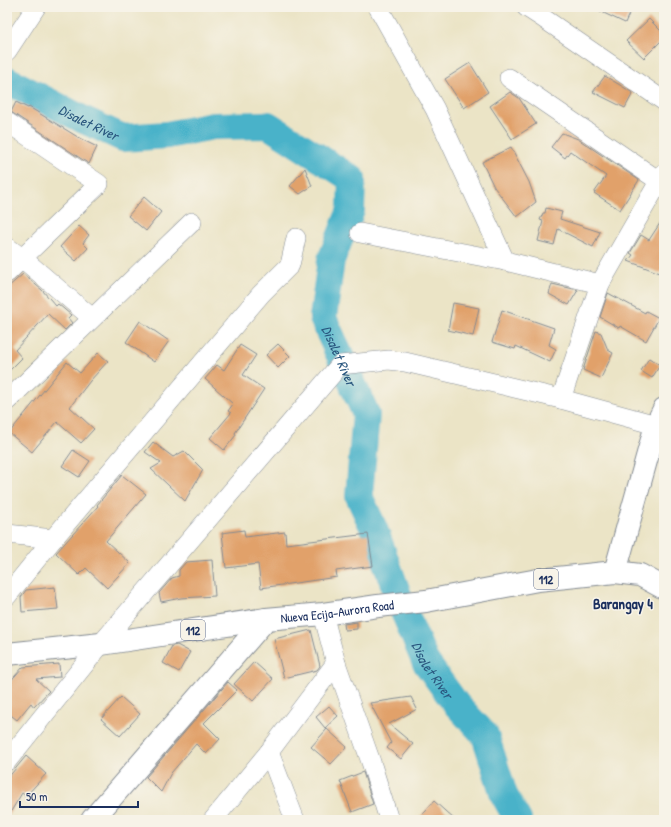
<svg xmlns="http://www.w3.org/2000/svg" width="671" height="827" viewBox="0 0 671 827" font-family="'Patrick Hand',sans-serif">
<rect width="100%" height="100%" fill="#f7f3e8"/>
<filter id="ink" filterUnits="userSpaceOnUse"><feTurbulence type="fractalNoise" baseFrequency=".025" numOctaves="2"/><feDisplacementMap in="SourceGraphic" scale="8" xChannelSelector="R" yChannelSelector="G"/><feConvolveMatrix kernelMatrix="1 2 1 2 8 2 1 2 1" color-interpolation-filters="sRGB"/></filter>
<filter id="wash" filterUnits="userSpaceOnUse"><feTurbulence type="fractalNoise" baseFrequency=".012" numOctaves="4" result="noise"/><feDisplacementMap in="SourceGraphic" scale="16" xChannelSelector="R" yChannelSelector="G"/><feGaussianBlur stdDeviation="0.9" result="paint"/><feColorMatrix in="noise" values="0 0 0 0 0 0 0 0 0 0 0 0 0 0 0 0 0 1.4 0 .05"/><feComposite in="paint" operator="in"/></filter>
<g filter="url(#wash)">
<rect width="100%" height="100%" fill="#ebe4c6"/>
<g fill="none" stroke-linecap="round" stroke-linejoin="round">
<!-- river -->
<path stroke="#4ab2c9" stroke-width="28" id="s1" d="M7,80l75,39 41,19 44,-3 46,-9 55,-1 84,54 -1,31 -20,50 -8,58 43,96 -7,82 15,33 29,80 22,52 31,43 29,31 19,60 14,25"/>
</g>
<g id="blocks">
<!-- building -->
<g fill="#e1a16b">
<polygon points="591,7 632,7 625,23"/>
<polygon points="649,19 664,34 664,38 644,58 626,41"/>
<polygon points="470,63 488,92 464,108 445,79"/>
<polygon points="605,76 633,93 625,108 593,92"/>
<polygon points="510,92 519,98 536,124 512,139 490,106"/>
<polygon points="16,102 28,108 29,107 81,139 97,147 89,164 11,112"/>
<polygon points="562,133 578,139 639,180 620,210 594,193 606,176 570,151 565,158 551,147"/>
<polygon points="511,147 529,182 536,202 517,217 494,187 482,162"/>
<polygon points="305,168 312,186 300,194 290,186"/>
<polygon points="144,197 161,212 146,231 128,216"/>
<polygon points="546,208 562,212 560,219 600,232 593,247 558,229 554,245 538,241 543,221 540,220 543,213 545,213"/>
<polygon points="664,217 664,268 660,273 628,261 633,255 630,253 641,235 649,240"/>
<polygon points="79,226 89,235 83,243 88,248 76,261 60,247"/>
<polygon points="23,274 42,290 56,306 58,304 71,315 68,318 72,323 65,330 48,314 15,350 22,358 7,373 7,288"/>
<polygon points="552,284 578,290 569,305 549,294"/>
<polygon points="608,293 645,313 646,311 659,318 646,341 620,326 619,328 600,317"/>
<polygon points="453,303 479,308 473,336 448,330"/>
<polygon points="502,310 554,328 549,345 556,349 550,362 516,346 515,349 492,342"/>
<polygon points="140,321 169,341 154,362 126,342"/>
<polygon points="596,331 601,333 608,350 613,353 601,378 583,370"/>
<polygon points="278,344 290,356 278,368 266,355"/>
<polygon points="240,345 256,355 243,375 264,389 235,433 236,435 224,450 210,438 231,413 228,411 233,404 205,379 217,365 224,370"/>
<polygon points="98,353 108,361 90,381 70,407 94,429 81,443 57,422 32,452 9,433 67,362 80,373"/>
<polygon points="649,358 660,365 652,378 641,371"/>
<polygon points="153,442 173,457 184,451 203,470 185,501 151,469 161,463 145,452"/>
<polygon points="73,450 90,461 79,477 62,466"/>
<polygon points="122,475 146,494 106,541 130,563 107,588 86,568 79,575 56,553 98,506 97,505"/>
<polygon points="244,530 245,537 285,532 286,544 368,534 373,566 336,571 337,577 261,588 258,564 226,568 222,533"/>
<polygon points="212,560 215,596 181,598 161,602 159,593 172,578 179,576 179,570 186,562"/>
<polygon points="55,587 58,609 22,612 21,597 26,590"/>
<polygon points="357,622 357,629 345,630 344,624"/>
<polygon points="311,630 320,666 317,670 284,678 274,639"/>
<polygon points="177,645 190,652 179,672 163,663 172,646"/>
<polygon points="254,662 273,679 253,701 234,684"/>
<polygon points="59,664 60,677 36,679 49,691 34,707 31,703 17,720 7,712 7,685 23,667"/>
<polygon points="228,682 237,690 204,723 220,739 206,754 196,744 171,773 161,792 146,777"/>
<polygon points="121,697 140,714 120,736 101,719"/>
<polygon points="411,697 417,709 389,724 413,744 401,759 387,748 391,743 370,703"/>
<polygon points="329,706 338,716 325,728 316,717"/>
<polygon points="327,729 347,747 331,764 311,747"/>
<polygon points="26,756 46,774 26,796 22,793 7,818 7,779"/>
<polygon points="363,772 373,804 352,812 340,781"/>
<polygon points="434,801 455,820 417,820"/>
</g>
</g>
</g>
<g filter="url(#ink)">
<use href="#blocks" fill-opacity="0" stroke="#838a92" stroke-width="1"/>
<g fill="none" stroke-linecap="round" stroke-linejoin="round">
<defs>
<g id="minor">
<polyline points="378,7 435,109 505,261"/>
<polyline points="526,7 540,16 664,101"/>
<polyline points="7,51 36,7"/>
<polyline points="509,78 659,181"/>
<polyline points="7,122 99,184 7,273"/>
<polyline points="360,233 505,261 600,284"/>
<polyline points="7,247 22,258 92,318"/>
<polyline points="561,399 600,284 664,173"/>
<polyline points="7,401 192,222"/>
<polyline points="7,534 53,539"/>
<polyline points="7,596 53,539 261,294 290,265 296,238"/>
<polyline points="323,614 336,663 371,762 389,820"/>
<polyline points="269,752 295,820"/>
<polyline points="7,761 101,644 340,365 389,360 405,362 561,399 656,425"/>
<polyline points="213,820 269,752 336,663"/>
</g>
<g id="tertiary">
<polyline points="615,572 656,425 664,409"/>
<polyline points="92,820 266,619"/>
</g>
<g id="primary">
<path id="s2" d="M7,654l94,-10 165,-25 57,-5 55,-8 48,-5 112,-21 77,-8 25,3 24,13"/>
</g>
</defs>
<!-- minor casing -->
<use href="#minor" stroke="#838a92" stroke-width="20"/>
<!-- tertiary casing -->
<use href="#tertiary" stroke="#838a92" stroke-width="24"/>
<!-- primary casing -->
<use href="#primary" stroke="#838a92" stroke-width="24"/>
<!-- minor -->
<use href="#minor" stroke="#fff" stroke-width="19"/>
<!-- tertiary -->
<use href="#tertiary" stroke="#fff" stroke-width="22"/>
<!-- primary -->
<use href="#primary" stroke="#fff" stroke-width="22"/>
</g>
</g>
<g text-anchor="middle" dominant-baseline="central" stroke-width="3" stroke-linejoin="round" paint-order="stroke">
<!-- shield labels -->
<g fill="#f7f3e8" stroke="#5d6a87" stroke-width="1">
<rect x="534" y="569" width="24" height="20" rx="3"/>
<rect x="181" y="620" width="24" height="20" rx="3"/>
</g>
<g font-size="12" font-weight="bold" fill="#1b2f5e">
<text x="546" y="579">112</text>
<text x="193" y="630">112</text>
</g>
<!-- street labels -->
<g font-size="13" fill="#1b2f5e" stroke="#f7f3e8">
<text stroke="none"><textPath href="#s2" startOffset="333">Nueva Ecija-Aurora Road</textPath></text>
</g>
<!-- water labels -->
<g font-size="14" font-style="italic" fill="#29567e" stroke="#f7f3e8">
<text stroke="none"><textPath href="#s1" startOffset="92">Disalet River</textPath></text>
<text stroke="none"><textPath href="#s1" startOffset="560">Disalet River</textPath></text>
<text stroke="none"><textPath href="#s1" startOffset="896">Disalet River</textPath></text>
</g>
<!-- quarter labels -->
<g font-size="15" font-weight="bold" fill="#1b2f5e" stroke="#f7f3e8">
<text x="623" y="603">Barangay 4</text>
</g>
</g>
<!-- margin -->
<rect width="671" height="827" fill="none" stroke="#f7f3e8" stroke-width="24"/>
<!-- scale -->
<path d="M20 801v6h118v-6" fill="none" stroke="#1b2f5e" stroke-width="2"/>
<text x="26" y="801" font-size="12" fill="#1b2f5e" stroke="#f7f3e8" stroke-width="3" paint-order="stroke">50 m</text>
</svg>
